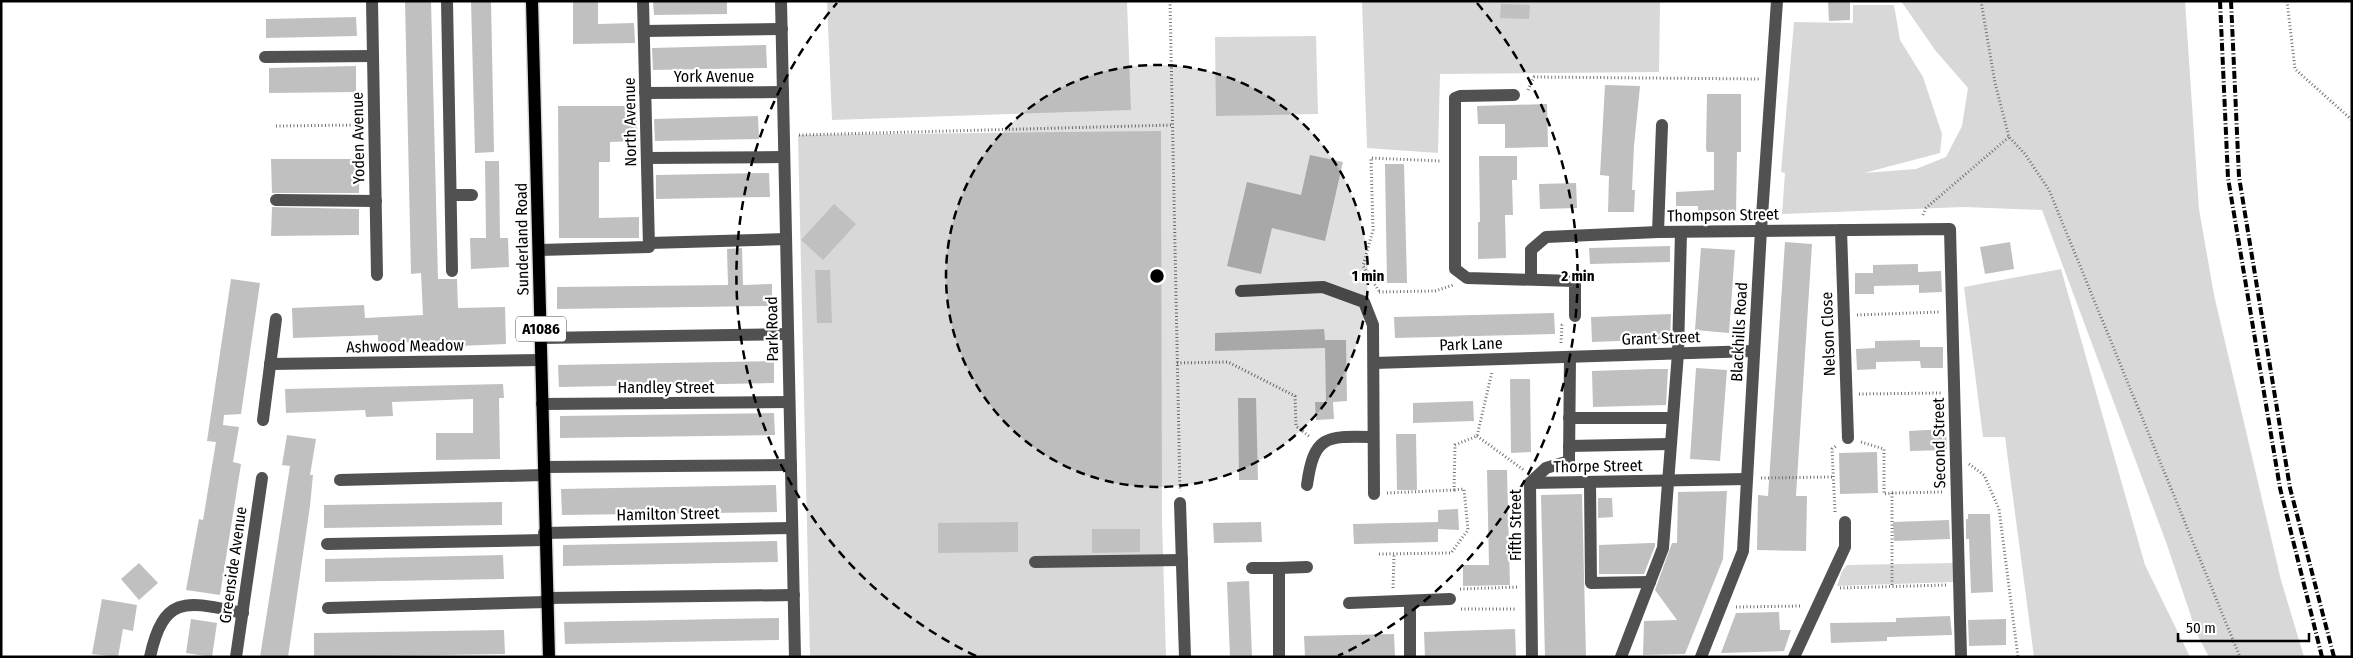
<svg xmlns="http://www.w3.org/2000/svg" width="2353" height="658" viewBox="0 0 2353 658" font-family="'Fira Sans Condensed',sans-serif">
<rect width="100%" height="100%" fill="#fff"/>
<!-- green -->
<g fill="#d8d8d8">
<polygon points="827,1 1127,1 1131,110 832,120"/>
<polygon points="1362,1 1660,1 1659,72 1440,74 1438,153 1367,148"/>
<polygon points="1901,1 2185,1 2199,209 2214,295 2281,580 2304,657 2209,657 2197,634 2166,542 2042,210 1964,207 1782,214 1785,173 1781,172 1794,22 1853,23 1853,5 1894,5 1900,40 1923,77 1942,134 1940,153 1864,173 1916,169 1946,157 1962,126 1968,88 1935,50"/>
<polygon points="1316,36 1318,114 1216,116 1215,37"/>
<polygon points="1161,131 1162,521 1166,657 810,657 798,135"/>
<polygon points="2061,269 2145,565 2190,657 2034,657 2005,437 1983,437 1964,287"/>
<polygon points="1953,563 1953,582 1837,586 1842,571 1847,565"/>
</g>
<!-- building -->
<g fill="#c0c0c0">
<polygon points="405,1 431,1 438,279 457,279 458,308 505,307 506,344 412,348 412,342 378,344 378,335 293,338 292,308 364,305 365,318 423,315 421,273 411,274"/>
<polygon points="471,1 491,1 494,152 475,153"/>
<polygon points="573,1 598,1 598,24 634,23 635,43 573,44"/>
<polygon points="653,1 727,1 727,14 654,15"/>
<polygon points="1828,1 1850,1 1850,20 1829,21"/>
<polygon points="1501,4 1530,5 1529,19 1500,18"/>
<polygon points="356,17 357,36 266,38 266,19"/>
<polygon points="766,45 767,68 653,70 652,48"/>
<polygon points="356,66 356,92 269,93 269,68"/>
<polygon points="1605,85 1640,86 1634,146 1632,190 1635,190 1634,212 1608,212 1609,176 1600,175"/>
<polygon points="1707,94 1741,94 1741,152 1737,152 1736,216 1698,216 1698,206 1676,206 1676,192 1714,190 1714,152 1707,152 1706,149"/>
<polygon points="1547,104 1548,147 1505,148 1505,124 1478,124 1477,106"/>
<polygon points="558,106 636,106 638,141 610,142 610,162 599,162 599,218 639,217 639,238 559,238"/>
<polygon points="758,116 759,139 655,141 654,119"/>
<polygon points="1310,155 1343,162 1325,241 1272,228 1261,274 1227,266 1247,182 1301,195"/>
<polygon points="1479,156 1517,156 1517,180 1512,180 1513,215 1505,215 1506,258 1478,259 1478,222 1480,222"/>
<polygon points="271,159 360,159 359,193 272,193"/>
<polygon points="485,161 499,161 500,238 508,238 509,267 471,269 470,238 486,238"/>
<polygon points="1385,164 1404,164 1407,283 1387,283"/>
<polygon points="769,173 770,197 656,199 656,175"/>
<polygon points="1576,183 1577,208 1540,209 1539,184"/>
<polygon points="834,204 856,224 823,260 801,240"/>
<polygon points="272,207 359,209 359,235 271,236"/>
<polygon points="1785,242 1812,244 1796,496 1807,496 1806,551 1757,550 1758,495 1768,496"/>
<polygon points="2010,242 2014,269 1985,274 1980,247"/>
<polygon points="1670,246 1670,262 1590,264 1589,248"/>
<polygon points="742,248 743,285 772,284 772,306 557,309 557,287 728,285 727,249"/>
<polygon points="1701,248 1735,250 1729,333 1695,330"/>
<polygon points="1918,264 1918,272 1941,271 1942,292 1919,293 1919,285 1874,286 1874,294 1855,294 1855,273 1873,273 1873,265"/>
<polygon points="815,270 830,270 832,323 817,323"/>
<polygon points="231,279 260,283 241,414 224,415 223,425 239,427 233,462 241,464 220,595 186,590 199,519 203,520 216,442 207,441"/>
<polygon points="1554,313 1555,334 1395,338 1394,317"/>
<polygon points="1671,314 1670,339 1592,342 1591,317"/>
<polygon points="1324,329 1325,340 1346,340 1347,401 1333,402 1334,419 1316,420 1315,402 1326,402 1325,348 1215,351 1215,333"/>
<polygon points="1920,340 1920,347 1943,347 1943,368 1921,368 1920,361 1876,362 1876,369 1857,370 1856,349 1875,348 1875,341"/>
<polygon points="774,361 774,383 559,387 558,365"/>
<polygon points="1696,368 1727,370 1720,461 1690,459"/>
<polygon points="1653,369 1668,369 1666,405 1593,407 1592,371"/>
<polygon points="1510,379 1530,379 1531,452 1511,453"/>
<polygon points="503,384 504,398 499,398 500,459 436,460 436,433 473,433 473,399 392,402 393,416 366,417 365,410 286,413 285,389"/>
<polygon points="1238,398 1256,398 1258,480 1239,480"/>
<polygon points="1473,401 1474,421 1413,423 1413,403"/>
<polygon points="774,413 775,435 560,438 560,416"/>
<polygon points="1927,430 1946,430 1947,450 1910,451 1909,431"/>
<polygon points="1396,434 1416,434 1417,490 1397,490"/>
<polygon points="287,435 316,439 310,475 313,475 310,506 288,657 260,657 290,466 282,465"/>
<polygon points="1877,452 1878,493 1840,494 1839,453"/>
<polygon points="1487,470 1507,470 1510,585 1463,586 1463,565 1489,565"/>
<polygon points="776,485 777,512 562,515 561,489"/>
<polygon points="1727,491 1723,559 1685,654 1643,655 1644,621 1677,620 1655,590 1672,543 1677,543 1678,492"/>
<polygon points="1582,494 1586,657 1545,657 1541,495"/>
<polygon points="1598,498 1612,498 1613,517 1598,518"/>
<polygon points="502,502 502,525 324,528 324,505"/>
<polygon points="1458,509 1459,530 1438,529 1438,542 1354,544 1353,524 1438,522 1438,510"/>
<polygon points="1968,514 1990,514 1993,592 1971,593 1969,539 1966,539 1966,519 1968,519"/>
<polygon points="1949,520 1950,539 1894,541 1893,522"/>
<polygon points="1018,522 1018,552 938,553 938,523"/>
<polygon points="1261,522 1262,542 1214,543 1213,523"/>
<polygon points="1092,529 1140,529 1140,552 1092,553"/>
<polygon points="777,541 778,562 563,566 563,545"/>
<polygon points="1650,543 1655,543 1655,546 1644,574 1599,574 1599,545"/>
<polygon points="503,555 504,579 325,582 325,559"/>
<polygon points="139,563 158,583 139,600 121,579"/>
<polygon points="1249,581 1252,657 1230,657 1227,582"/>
<polygon points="102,599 137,605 133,631 123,629 118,657 92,654"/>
<polygon points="1779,612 1780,630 1791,630 1784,651 1721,653 1736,613"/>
<polygon points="1950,616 1952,635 1887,637 1887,641 1831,643 1830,623 1896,622 1896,618"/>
<polygon points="779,618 779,640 565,644 564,622"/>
<polygon points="191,619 217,623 212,657 186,653"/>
<polygon points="2006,619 2006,645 1969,646 1968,620"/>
<polygon points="1515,629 1516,657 1425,657 1424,632"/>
<polygon points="504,630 505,654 314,657 314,633"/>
<polygon points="1394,634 1395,657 1305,657 1304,636"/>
</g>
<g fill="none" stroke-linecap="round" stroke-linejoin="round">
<defs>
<polyline id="major" points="532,1 549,657"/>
</defs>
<!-- major casing -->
<use href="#major" stroke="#dbdbdb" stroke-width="15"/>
<!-- path -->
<g stroke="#737373" stroke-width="3" stroke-dasharray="1 2.5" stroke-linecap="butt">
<polyline points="1170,1 1180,491"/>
<polyline points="1981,1 1995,83 2009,137 2025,154 2049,190 2240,657"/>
<polyline points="2287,1 2295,69 2352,120"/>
<polyline points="1528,90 1534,77 1759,79"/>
<polyline points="276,126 360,125"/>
<polyline points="799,135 1173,125"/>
<polyline points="1923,215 1926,208 2009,137"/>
<polyline points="1379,291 1363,266 1373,230 1371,158 1441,161"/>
<polyline points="1379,292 1435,291 1453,285"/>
<polyline points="1857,315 1939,312"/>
<polyline points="1561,343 1562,325 1564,323"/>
<polyline points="1177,363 1228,362 1295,396 1296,426 1310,437"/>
<polyline points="1859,394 1941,393"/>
<polyline points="1477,436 1525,471"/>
<polyline points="1861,442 1884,449 1884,494 1892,493 1892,586"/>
<polyline points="1969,464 1984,475 1999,509 2018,657"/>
<polyline points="1761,478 1833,477"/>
<polyline points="1387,493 1454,490 1455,445 1477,436 1492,372"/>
<polyline points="1892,493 1944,492"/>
<polyline points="1835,512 1832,449 1836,446"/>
<polyline points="1379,554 1451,553 1468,530 1464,489 1454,490"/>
<polyline points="1393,588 1394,554"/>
<polyline points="1840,588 1946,585"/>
<polyline points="1460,589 1518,587"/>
<polyline points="1736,607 1802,606"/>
<polyline points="1461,609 1517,609"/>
</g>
<!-- minor -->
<g stroke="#515151" stroke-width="12">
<polyline points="372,1 377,275"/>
<polyline points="447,1 452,271"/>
<polyline points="781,1 795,657"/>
<polyline points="644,31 782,29"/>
<polyline points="265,57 373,56"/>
<polyline points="645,93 783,92"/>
<polyline points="1514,95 1460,96 1455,98 1455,269 1467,278 1575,281 1575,316"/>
<polyline points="647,158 784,157"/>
<polyline points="451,195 472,195"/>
<polyline points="276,200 376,201"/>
<polyline points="1841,230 1848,438"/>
<polyline points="1658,232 1662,125"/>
<polyline points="649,243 786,239"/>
<polyline points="539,250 649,247 643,1"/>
<polyline points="1531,278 1531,250 1546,237 1658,232 1950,229 1961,657"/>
<polyline points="1241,291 1323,287 1364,302 1373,325 1374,494"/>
<polyline points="541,338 788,334"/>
<polyline points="1374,363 1754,351"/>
<polyline points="270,364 540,360"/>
<polyline points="542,404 789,402"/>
<polyline points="1569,418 1673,418"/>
<polyline points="263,420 276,319"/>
<polyline points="1569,446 1670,444"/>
<polyline points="544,467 791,465"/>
<polyline points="340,480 544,475"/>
<polyline points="1590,482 1591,583 1650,582"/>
<polyline points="1530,483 1747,479"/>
<path d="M1307,485c7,-50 19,-49 65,-48"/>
<polyline points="1180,503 1185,657"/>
<polyline points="544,533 792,528"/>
<polyline points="327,544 544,540"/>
<polyline points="1035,562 1182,560"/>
<polyline points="1252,568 1279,568 1279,657"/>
<polyline points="1279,568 1307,567"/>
<polyline points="547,598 794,595"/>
<polyline points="1410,601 1410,657"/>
<polyline points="1349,603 1450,599"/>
<polyline points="328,608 548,602"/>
<path d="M150,657c14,-65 39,-55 93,-44"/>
<polyline points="236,657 262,478"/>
<polyline points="1532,657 1530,483 1546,468 1569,461 1570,357"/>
<polyline points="1621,657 1663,548 1678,353 1681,232"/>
<polyline points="1701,657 1743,551 1761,230 1777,1"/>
<polyline points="1794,657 1845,547 1845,522"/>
</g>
<!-- major -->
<use href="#major" stroke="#000" stroke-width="12"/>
<!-- rail -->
<g stroke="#000" stroke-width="4" stroke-dasharray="8 2.5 1 2.5" stroke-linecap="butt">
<polyline points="2220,1 2228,178 2280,488 2322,657"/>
<polyline points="2231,1 2239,177 2290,488 2334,657"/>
</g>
</g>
<!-- distance rings -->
<circle cx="1157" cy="276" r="211" fill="#000" fill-opacity=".12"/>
<g fill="none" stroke="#000" stroke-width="2.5" stroke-dasharray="9 6">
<circle cx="1157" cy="276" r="211"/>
<path d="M976 656A421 421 0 0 1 837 3M1477 3A421 421 0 0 1 1338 656"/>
</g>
<g text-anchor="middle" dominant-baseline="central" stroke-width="4.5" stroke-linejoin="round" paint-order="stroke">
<!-- shield labels -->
<rect fill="#fff" stroke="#4c4c4c" stroke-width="1" x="516" y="316.5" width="50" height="25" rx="4"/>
<g font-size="15" font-weight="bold" fill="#000">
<text x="541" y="329">A1086</text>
</g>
<!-- street labels -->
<g font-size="16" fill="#000" stroke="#fff">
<text x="714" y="76">York Avenue</text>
<text transform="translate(630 122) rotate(-91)">North Avenue</text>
<text transform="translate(358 138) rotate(-91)">Yoden Avenue</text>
<text transform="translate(1723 215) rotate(-1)">Thompson Street</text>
<text transform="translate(522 239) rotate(-91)">Sunderland Road</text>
<text transform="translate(772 329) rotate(-91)">Park Road</text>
<text transform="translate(1739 332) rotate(-87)">Blackhills Road</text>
<text transform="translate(1828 334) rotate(-92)">Nelson Close</text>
<text transform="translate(1661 338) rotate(-2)">Grant Street</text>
<text transform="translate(1471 344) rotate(-2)">Park Lane</text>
<text transform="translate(405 346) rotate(-1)">Ashwood Meadow</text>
<text x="666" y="387">Handley Street</text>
<text transform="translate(1939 443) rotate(-91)">Second Street</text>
<text transform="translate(1598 466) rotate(-1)">Thorpe Street</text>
<text transform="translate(668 514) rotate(-1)">Hamilton Street</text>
<text transform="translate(1515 525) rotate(-90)">Fifth Street</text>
<text transform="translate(233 565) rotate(-82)">Greenside Avenue</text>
</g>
</g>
<circle cx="1157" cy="276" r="8" fill="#000" stroke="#fff" stroke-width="2.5"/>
<g font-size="15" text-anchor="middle" font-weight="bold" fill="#000" stroke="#fff" stroke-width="4.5" stroke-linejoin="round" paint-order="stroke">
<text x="1368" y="281">1 min</text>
<text x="1578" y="281">2 min</text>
</g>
<!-- border -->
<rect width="2353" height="658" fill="none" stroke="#000000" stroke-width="5"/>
<!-- scale -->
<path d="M2178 633v8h131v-8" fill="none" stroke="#000000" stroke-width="2.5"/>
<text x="2186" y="633" font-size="15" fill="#000000" stroke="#ffffff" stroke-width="4" paint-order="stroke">50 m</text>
</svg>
